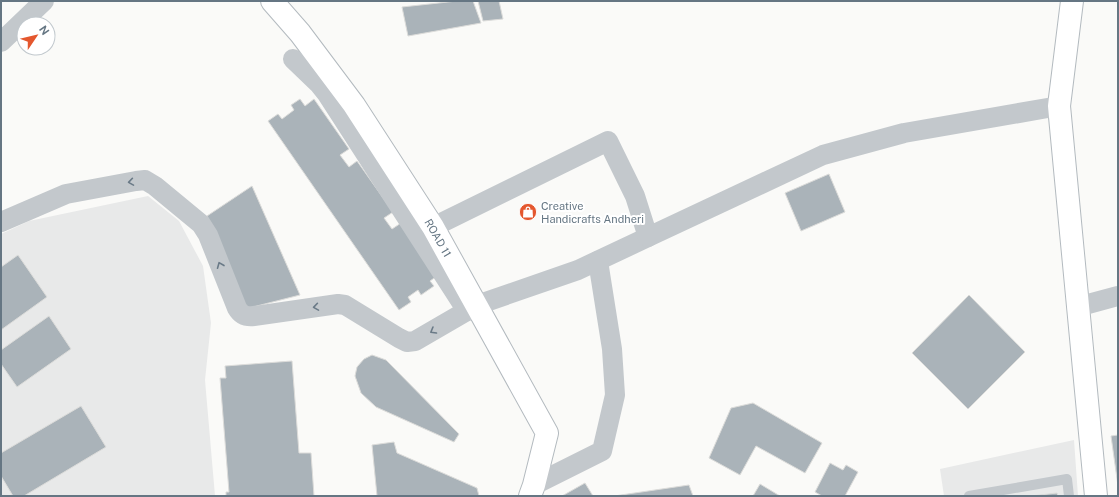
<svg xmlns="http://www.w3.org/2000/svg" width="1119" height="497" viewBox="0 0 1119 497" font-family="'Public Sans',sans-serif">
<rect width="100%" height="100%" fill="#fafaf8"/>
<!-- built -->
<g fill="#e8e9e9">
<polygon points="148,196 179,221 203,266 211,323 205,380 215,496 1,496 1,234 29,221"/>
<polygon points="1074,440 1078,496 944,496 940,469"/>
</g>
<!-- building -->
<g fill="#aab3b9" stroke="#dcdcda">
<polygon points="457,1 473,1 481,23 408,36 402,7"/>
<polygon points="478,1 499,1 503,19 483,21"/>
<polygon points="300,99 305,106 314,99 349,149 340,155 349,167 357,161 393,212 384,218 392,229 401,223 437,276 430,281 434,286 421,295 418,290 408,297 411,302 399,310 268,121 278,114 282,119 294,110 291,105"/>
<polygon points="829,174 845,212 801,231 785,193"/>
<polygon points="252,186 300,295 245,309 207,216"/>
<polygon points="18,255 47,297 1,330 1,267"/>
<polygon points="969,295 1025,352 968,409 912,353"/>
<polygon points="49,316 71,349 17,387 1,364 1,350"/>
<polygon points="372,355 386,360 459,434 454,442 376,407 361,393 355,376 357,367 364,359"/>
<polygon points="292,361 299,453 311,453 314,496 226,496 226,492 229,492 220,378 226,378 225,366"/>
<polygon points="753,403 822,443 805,473 756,446 740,475 709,458 731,408"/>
<polygon points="81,406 106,447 24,496 13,496 1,476 1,453"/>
<polygon points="1118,435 1118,486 1111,436"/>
<polygon points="394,442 397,453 477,488 479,496 377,496 372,445"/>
<polygon points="830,463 843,470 846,465 858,472 845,496 822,496 815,492"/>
<polygon points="585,483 593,496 562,496"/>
<polygon points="760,484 780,496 753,496"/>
<polygon points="689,485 693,496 613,496 614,496"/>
<polygon points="1057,493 1058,496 1031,496"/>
</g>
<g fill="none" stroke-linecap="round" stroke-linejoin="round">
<defs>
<g id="secondary">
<polyline points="272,1 300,33 354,105 433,227 547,433 534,485 530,496"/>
<polyline points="1072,1 1059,106 1096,496"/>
</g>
</defs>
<!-- secondary casing -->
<use href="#secondary" stroke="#b3babf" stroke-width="24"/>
<!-- lane -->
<polyline stroke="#c3c8cc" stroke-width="10" points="969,496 1067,479 1069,496"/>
<!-- street -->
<g stroke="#c3c8cc" stroke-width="20">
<polyline points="1,42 44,1"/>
<polyline points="293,59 319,84 327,94 467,311"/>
<path d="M1,222l65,-28 70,-13 9,-1 10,6 46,38 7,11 29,73c4,7 9,9 17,8l84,-12 7,1 54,33 8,4 8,-1 62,-36 101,-35 70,-33"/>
<polyline points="433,227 608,141 635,196 648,237 823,155 904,133 1059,106"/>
<polyline points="1077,307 1118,296"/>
<polyline points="534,485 602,451 615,395 612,349 598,261"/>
</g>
<!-- secondary -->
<use href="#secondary" stroke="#fff" stroke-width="22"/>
</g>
<!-- one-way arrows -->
<defs><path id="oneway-chevron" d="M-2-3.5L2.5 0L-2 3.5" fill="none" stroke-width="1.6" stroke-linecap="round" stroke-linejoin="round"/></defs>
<g stroke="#6a7a87">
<use href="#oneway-chevron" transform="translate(131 182) rotate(171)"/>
<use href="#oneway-chevron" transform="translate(220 265) rotate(-112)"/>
<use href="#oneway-chevron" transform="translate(316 307) rotate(171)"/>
<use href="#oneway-chevron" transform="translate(433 331) rotate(150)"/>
</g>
<!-- icons -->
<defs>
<symbol id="shop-disc" viewBox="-11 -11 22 22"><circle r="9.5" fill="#e4572e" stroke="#fff"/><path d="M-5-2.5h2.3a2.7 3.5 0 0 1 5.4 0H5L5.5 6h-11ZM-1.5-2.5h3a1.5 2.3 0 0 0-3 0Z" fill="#fff"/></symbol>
</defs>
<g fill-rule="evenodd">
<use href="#shop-disc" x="518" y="202" width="20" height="20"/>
</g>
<g text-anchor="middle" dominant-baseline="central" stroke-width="4" stroke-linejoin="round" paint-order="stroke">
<!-- poi labels -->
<g font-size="11" fill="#657683" stroke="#fff" text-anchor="start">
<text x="541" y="206">Creative<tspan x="541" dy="13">Handicrafts Andheri</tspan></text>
</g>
<!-- street labels -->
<g font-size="11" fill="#657683" stroke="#fff">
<text transform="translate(438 238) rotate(60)">ROAD 11</text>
</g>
</g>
<!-- border -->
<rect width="1119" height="497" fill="none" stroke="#657683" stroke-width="4"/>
<!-- north arrow -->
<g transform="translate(36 36) rotate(55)"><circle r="19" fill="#ffffff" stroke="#c1c8cd"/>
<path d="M0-3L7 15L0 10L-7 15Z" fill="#e4572e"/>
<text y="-6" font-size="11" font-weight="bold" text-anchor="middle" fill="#657683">N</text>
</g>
</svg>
